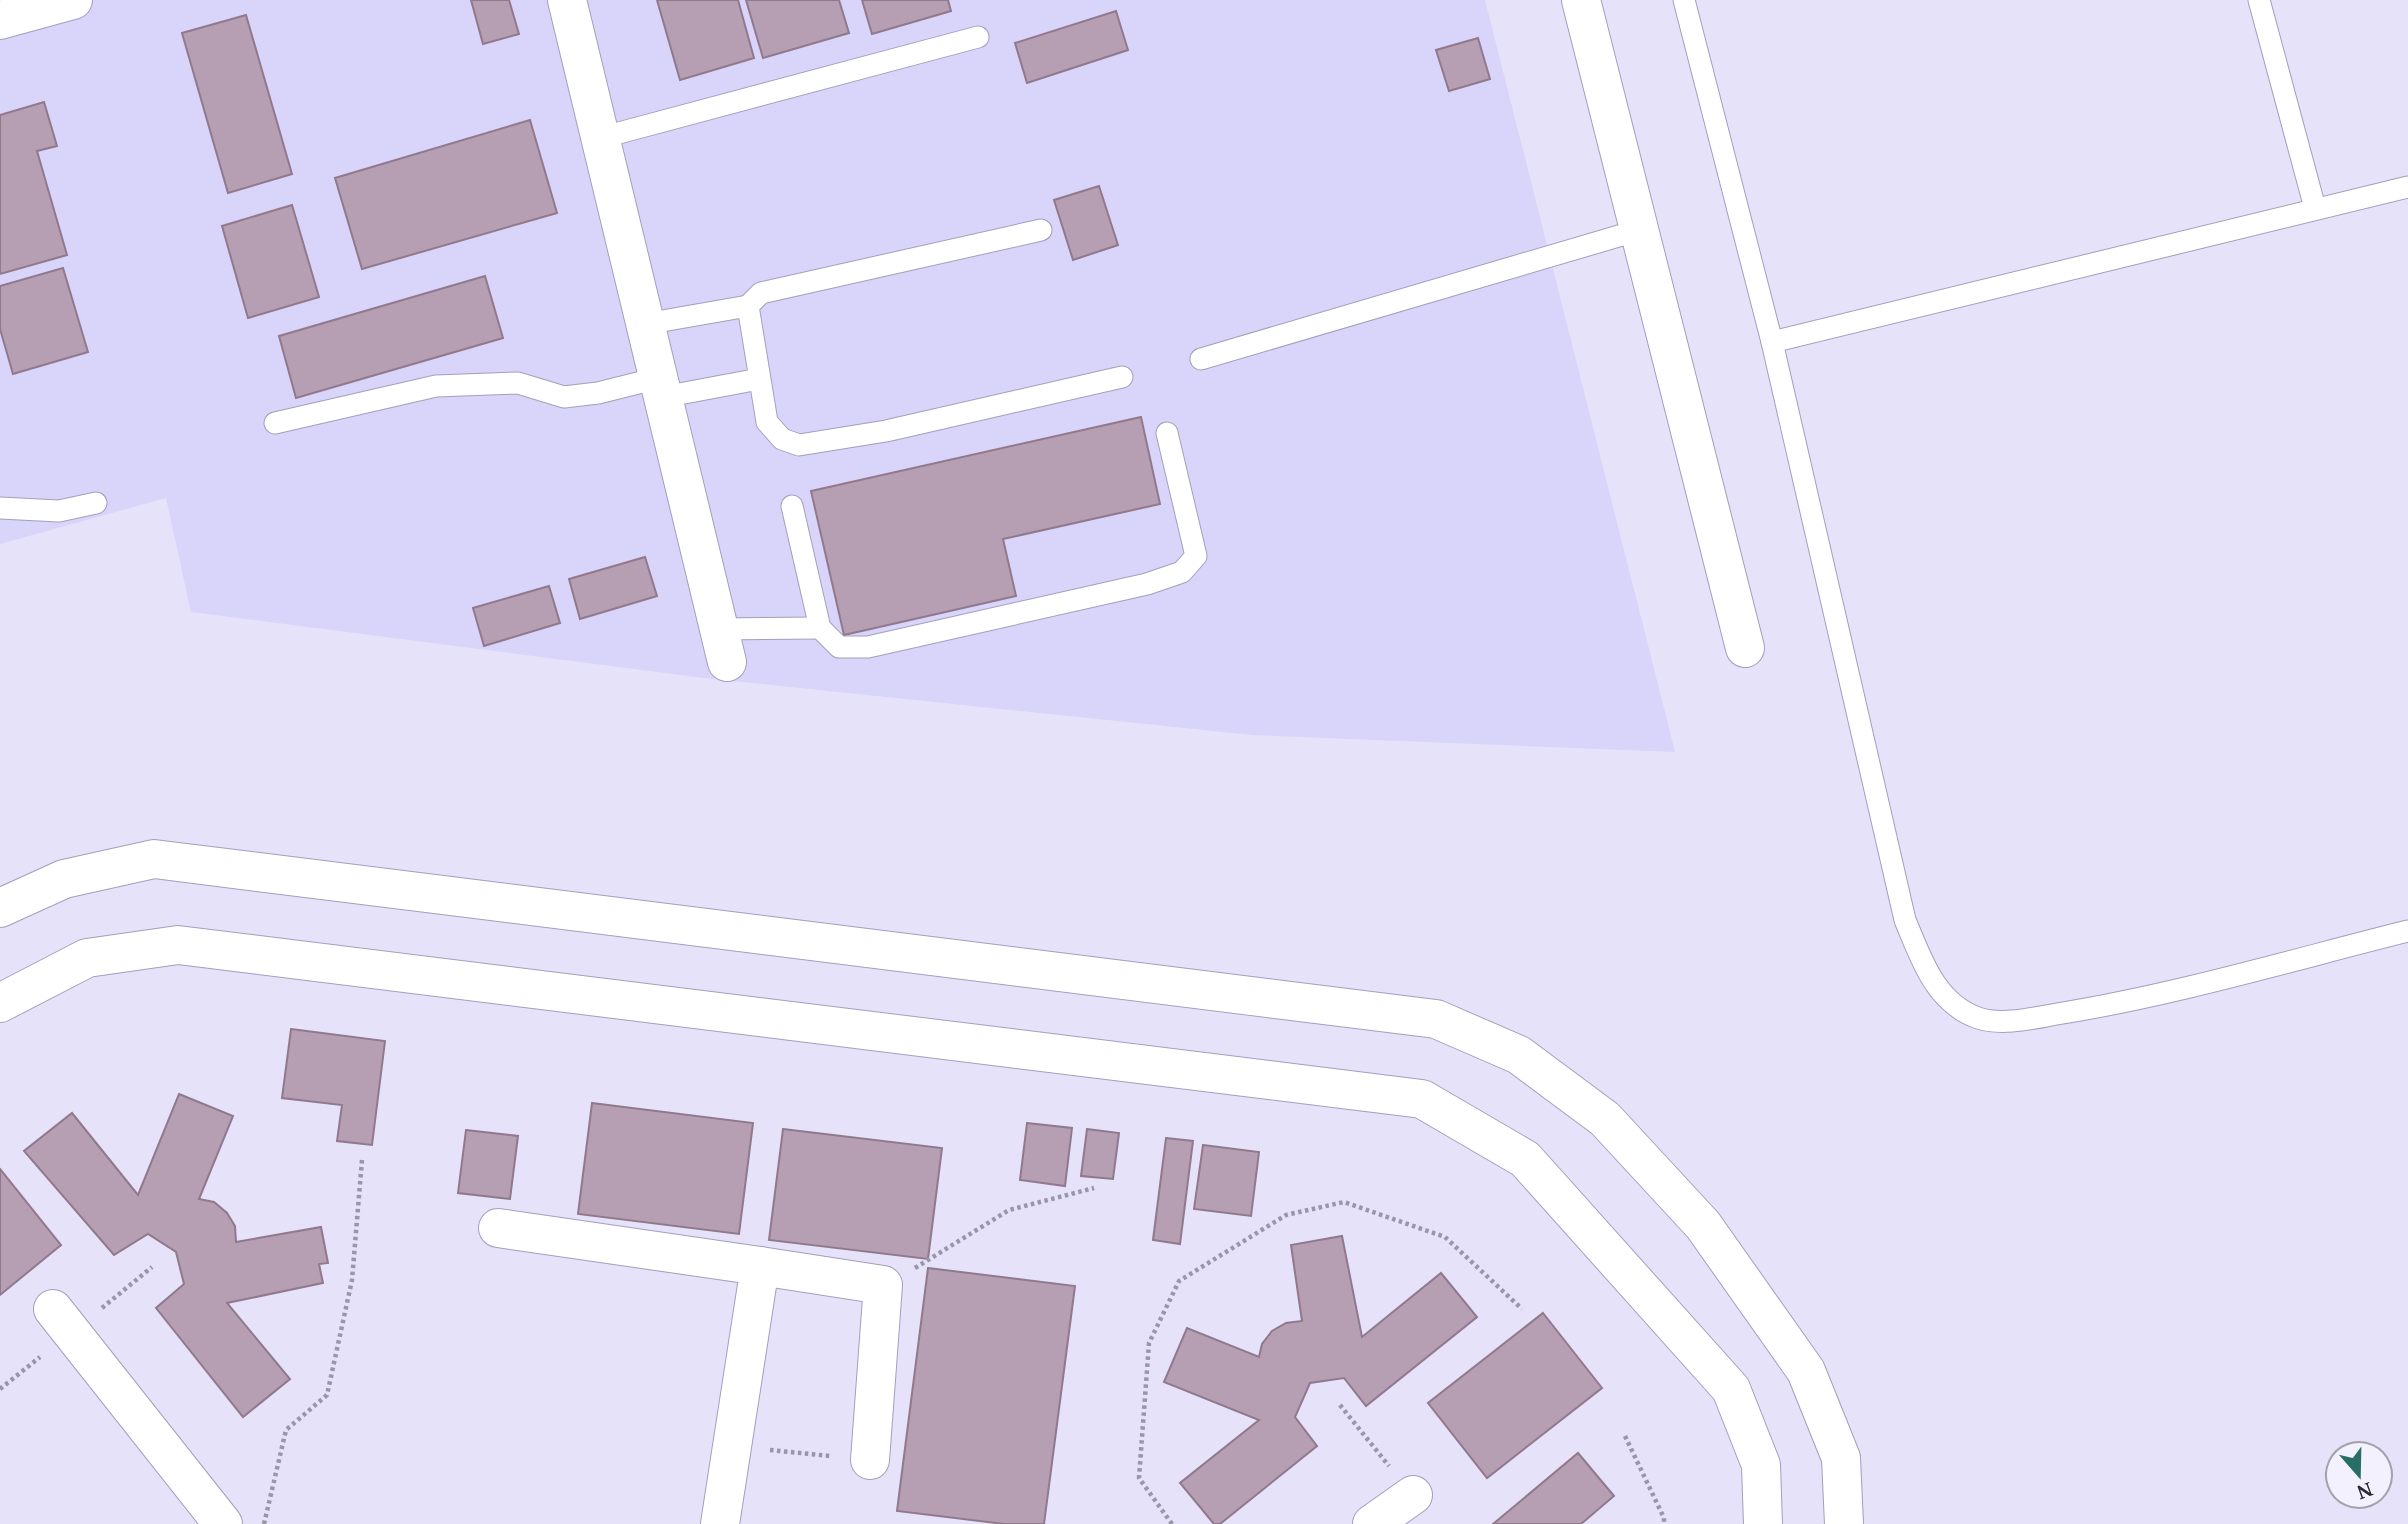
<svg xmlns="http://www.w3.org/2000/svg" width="2408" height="1524" viewBox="0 0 2408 1524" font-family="'Noto Serif',serif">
<rect width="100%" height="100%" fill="#e5e2fa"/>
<!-- built -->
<polygon fill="#d9d4f9" points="0,0 1485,0 1675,752 1252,735 704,678 191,612 166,498 0,544"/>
<!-- building -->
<g fill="#b69eb3" stroke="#91798d" stroke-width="2">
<polygon points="471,0 509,0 519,34 483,44"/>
<polygon points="657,0 738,0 754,58 680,80"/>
<polygon points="746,0 839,0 849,33 763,58"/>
<polygon points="862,0 948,0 951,11 872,34"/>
<polygon points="1116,11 1128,50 1027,83 1015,43"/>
<polygon points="246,15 292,174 228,193 182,33"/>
<polygon points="1478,38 1490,79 1449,91 1436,50"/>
<polygon points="44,102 57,146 37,151 67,255 0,274 0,115"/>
<polygon points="530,120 557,213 362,269 335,178"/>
<polygon points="1099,186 1118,245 1073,260 1054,200"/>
<polygon points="292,205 319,297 248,318 222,226"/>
<polygon points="63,268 88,352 13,374 0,329 0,286"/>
<polygon points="485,276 503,338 296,398 279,336"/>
<polygon points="1141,417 1160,504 1003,539 1016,596 844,635 811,491"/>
<polygon points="645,557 657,596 580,619 569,579"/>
<polygon points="549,586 560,623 484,646 473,608"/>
<polygon points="291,1029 385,1041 372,1145 337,1141 342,1105 282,1098"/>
<polygon points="179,1094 233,1116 199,1199 214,1202 227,1213 235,1226 236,1242 321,1227 328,1263 319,1264 323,1283 227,1303 290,1379 243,1417 156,1308 184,1284 176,1252 148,1234 114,1255 24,1151 72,1113 138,1195"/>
<polygon points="592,1103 753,1123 739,1234 578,1214"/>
<polygon points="1027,1123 1072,1128 1065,1186 1020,1180"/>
<polygon points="783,1129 942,1148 928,1259 769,1240"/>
<polygon points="1087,1129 1119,1133 1113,1179 1081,1176"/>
<polygon points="466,1130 518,1136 510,1199 458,1193"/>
<polygon points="1166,1138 1193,1141 1180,1244 1153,1240"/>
<polygon points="1203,1145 1259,1152 1251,1216 1194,1209"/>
<polygon points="0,1169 61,1245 0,1295"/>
<polygon points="1342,1236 1362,1337 1441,1273 1477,1317 1366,1406 1344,1378 1310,1383 1295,1417 1317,1446 1220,1524 1214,1524 1180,1483 1259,1420 1164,1382 1187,1328 1259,1357 1262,1344 1272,1331 1286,1323 1302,1321 1291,1245"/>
<polygon points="928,1268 1075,1286 1044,1524 1004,1524 897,1511"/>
<polygon points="1543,1313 1602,1388 1487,1478 1428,1403"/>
<polygon points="1578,1453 1614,1496 1581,1524 1493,1524"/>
</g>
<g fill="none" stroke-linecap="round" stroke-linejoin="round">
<defs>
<g id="service">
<path d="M1684,0l88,342 133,578c16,38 30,83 73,98 24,8 56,0 79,-4 118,-19 235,-54 351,-83"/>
<polyline points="2259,0 2315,208"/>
<polyline points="600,138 978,37"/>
<polyline points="1041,230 761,293 748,306 767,422 782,439 799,445 886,431 1122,377"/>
<polyline points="645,324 748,306"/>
<polyline points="1772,342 2408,187"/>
<polyline points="1201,359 1639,230"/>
<polyline points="663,397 759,379"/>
<polyline points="275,423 436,386 518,383 564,397 598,393 658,378"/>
<polyline points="792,506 820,628 839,647 868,647 1147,584 1182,572 1196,556 1167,433"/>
<polyline points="0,508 59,511 96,503"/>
<polyline points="719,629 820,628"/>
</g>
<g id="minor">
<polyline points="567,0 727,662"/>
<polyline points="1581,0 1745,648"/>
<polyline points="0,20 73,0"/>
<polyline points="0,908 64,879 154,859 1436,1019 1519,1055 1605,1119 1703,1225 1806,1371 1841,1458 1844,1524"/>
<polyline points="0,1003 87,958 178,945 1422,1099 1525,1159 1731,1389 1761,1465 1763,1524"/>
<polyline points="498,1228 760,1266 720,1524"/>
<polyline points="760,1266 883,1285 870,1460"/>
<polyline points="53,1309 223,1524"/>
<polyline points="1372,1524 1413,1495"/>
</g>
</defs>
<!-- service casing -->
<use href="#service" stroke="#a39fbc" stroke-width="23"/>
<!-- minor casing -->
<use href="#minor" stroke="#a39fbc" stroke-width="40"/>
<!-- path -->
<g stroke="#9896a8" stroke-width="4.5" stroke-dasharray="3.5 3.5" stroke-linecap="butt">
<polyline points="915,1268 1009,1210 1094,1188"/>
<polyline points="102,1308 152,1267"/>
<polyline points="0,1389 40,1357"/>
<polyline points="1340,1405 1389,1466"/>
<polyline points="1625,1436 1664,1518 1664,1524"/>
<polyline points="770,1450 830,1456"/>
<polyline points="264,1524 286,1430 327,1395 352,1280 362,1160"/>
<polyline points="1172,1524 1139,1478 1149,1343 1179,1281 1286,1215 1344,1202 1445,1237 1522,1309"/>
</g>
<!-- service -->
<use href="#service" stroke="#fff" stroke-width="21"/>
<!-- minor -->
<use href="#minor" stroke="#fff" stroke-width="38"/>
</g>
<!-- north arrow -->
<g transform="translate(2359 1475) rotate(160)"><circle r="33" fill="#f2f1fd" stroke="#a2a1ac" stroke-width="2"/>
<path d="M0-5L12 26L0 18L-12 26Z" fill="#276f66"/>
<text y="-10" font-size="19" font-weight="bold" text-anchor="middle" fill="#292833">N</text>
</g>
</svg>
